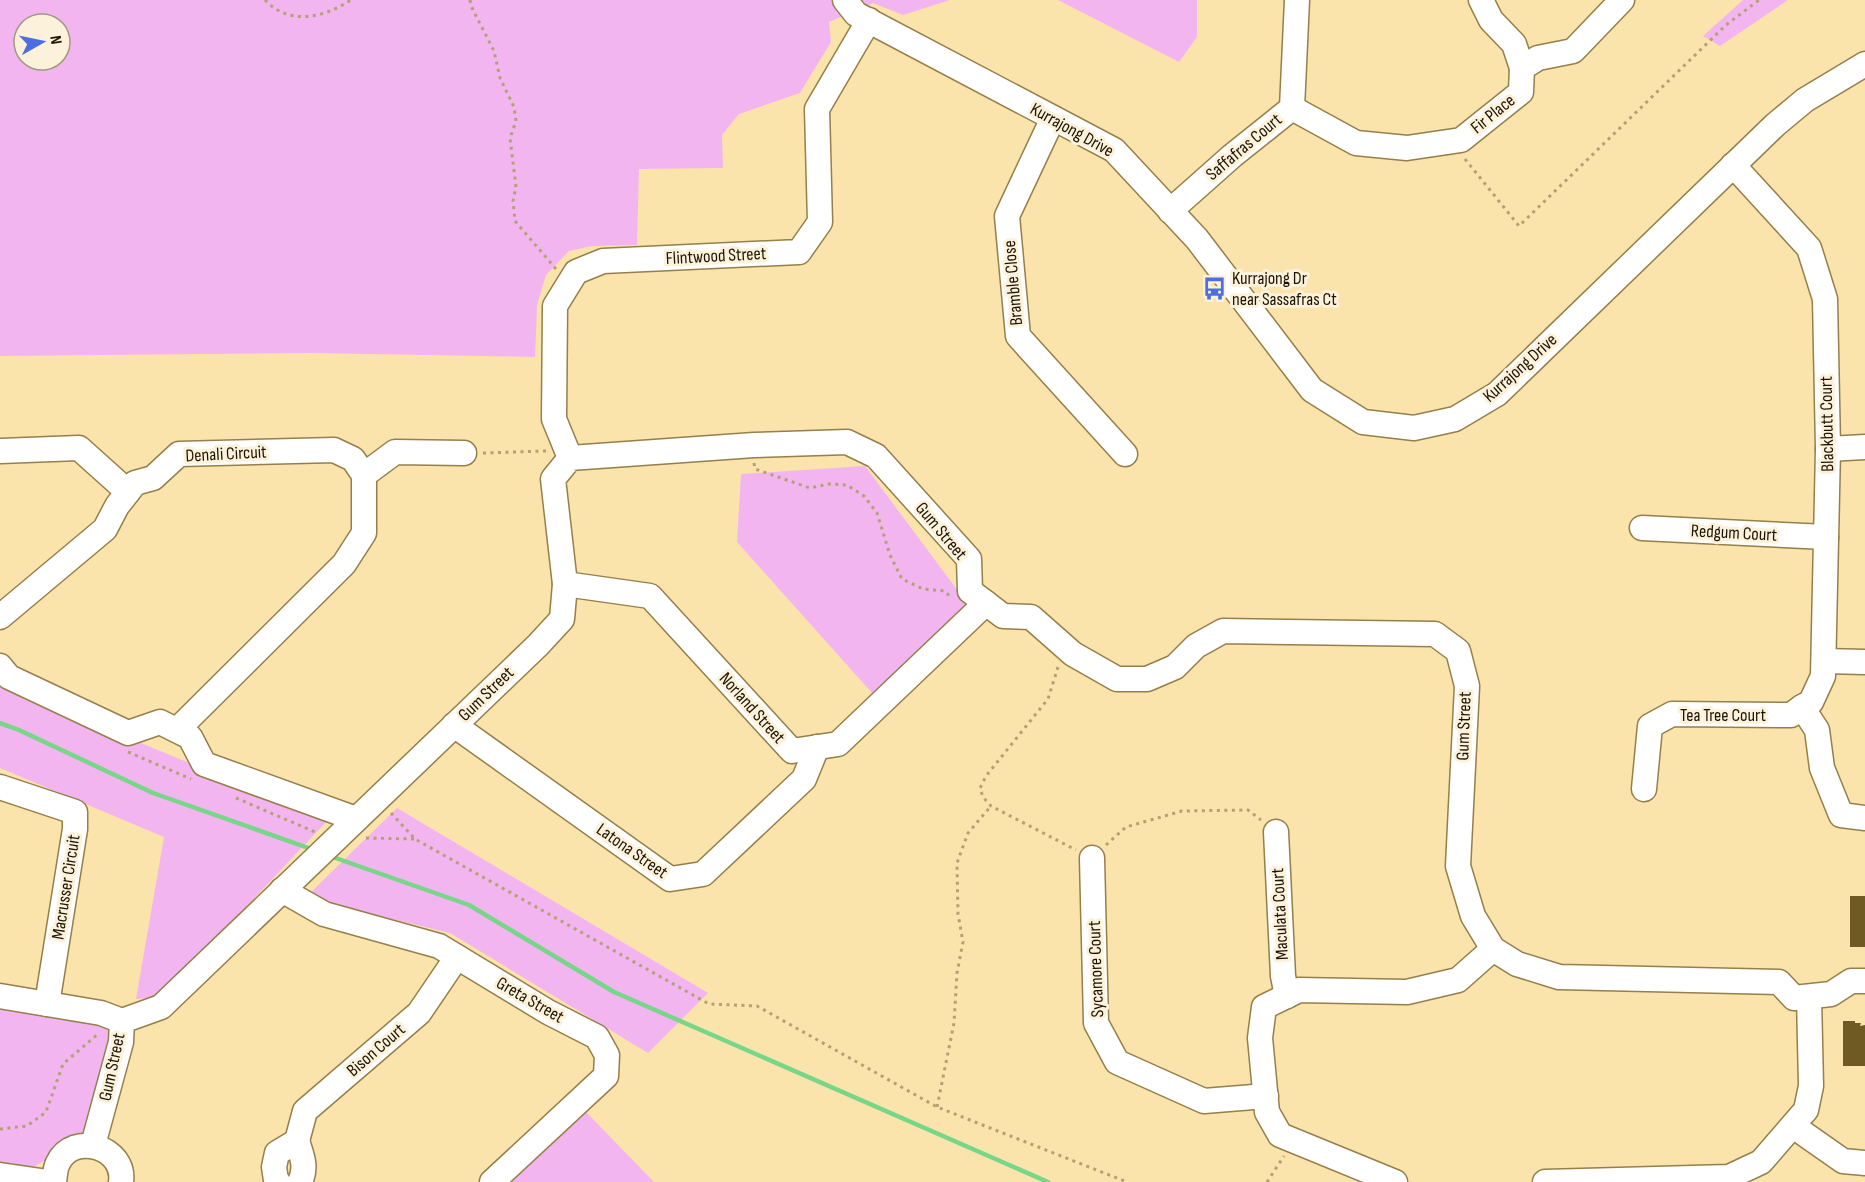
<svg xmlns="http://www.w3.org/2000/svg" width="1865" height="1182" viewBox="0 0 1865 1182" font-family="'Sofia Sans Condensed',sans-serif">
<rect width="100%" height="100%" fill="#fbe4ab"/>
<!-- green -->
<g fill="#f2b5ef" fill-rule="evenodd">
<path d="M0,0h950l-47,15 -30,-12 -44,19 2,20 -31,51 -61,21 -17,21 1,33 -84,1 -2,76 -45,1 -23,5 -23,24 -9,30 -2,52 -223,-4 -312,3zM24,24h36v36h-36z"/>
<polygon points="1058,0 1197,0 1197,37 1179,62"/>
<polygon points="1743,0 1788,0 1720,46 1703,36"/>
<polygon points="865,466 967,603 873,694 737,542 741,474"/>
<polygon points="0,685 328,820 174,983 158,997 136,999 164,837 0,768"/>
<polygon points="397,808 708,993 648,1053 450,933 305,898"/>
<polygon points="0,998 102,1019 113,1031 91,1136 29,1169 0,1165"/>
<polygon points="584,1110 654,1182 509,1182"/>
</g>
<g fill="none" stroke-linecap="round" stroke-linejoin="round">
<!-- stream -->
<g stroke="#78d688" stroke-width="4.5">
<polyline points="0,723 19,730 153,793 314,850"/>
<polyline points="330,856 469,905 614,992 1048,1182"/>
</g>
</g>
<!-- building -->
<g fill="#6f5a23">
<rect x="1850" y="896" width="15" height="51"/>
<polygon points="1843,1021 1855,1021 1855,1023 1861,1023 1860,1026 1865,1025 1865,1066 1843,1066"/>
</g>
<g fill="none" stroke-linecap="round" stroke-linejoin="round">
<defs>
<g id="minor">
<polyline points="845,0 856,14 1114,150 1197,239 1312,390 1363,422 1414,428 1455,419 1497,394 1775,125 1805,100 1865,64"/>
<polyline points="1481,0 1491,20 1514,44 1522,68"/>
<polyline points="1292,108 1356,143 1407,148 1461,140 1521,92 1522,68 1538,58 1573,51 1622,0"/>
<polyline points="1053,118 1007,216 1018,336 1125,454"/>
<polyline points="1733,165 1809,248 1825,299 1828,449 1823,676 1811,702 1802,707 1817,730 1822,768 1841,815 1865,818"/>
<polyline points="1170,211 1232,156 1292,108 1297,0"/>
<polyline points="1828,449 1865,447"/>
<polyline points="0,451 79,448 128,492"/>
<polyline points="570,458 554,419 555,306 576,272 603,261 799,252 820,222 817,109 869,20"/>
<polyline points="364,475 395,452 464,453"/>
<polyline points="1642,528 1826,537"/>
<polyline points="565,584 650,596 792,751 838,744 986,603"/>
<polyline points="0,617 105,529 117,506 135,483 153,478 179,454 334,450 353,459 364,475 364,533 344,564 177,730"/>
<polyline points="1824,661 1865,662"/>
<polyline points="0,666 9,677 128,733 160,722 190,737 204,764 356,819"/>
<polyline points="454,725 670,879 703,874 804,779 817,747"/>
<polyline points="0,787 75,812 75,829 47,1004"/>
<polyline points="1644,789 1650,726 1672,714 1791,715 1802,707"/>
<polyline points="1276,832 1283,976 1287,996"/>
<polyline points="1092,858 1096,1023 1117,1062 1204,1101 1266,1096"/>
<polyline points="282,890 324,914 439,946 548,1012 597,1037 607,1055 606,1076 492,1182"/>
<polyline points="0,996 101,1013 122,1021"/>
<polyline points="1793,1126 1843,1161 1865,1163"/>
<polyline points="297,1141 305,1111 419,1013 457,957"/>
<polyline points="93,1145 121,1042 122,1021 161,1007 538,645 562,619 565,584 553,479 570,458 754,445 847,442 876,456 969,559 970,591 1003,616 1031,617 1073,654 1117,679 1147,679 1175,667 1196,646 1223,631 1435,634 1458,651 1467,686 1458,866 1473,916 1493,949 1517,964 1559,977 1779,982 1794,998 1831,994 1851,981 1865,981"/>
<polyline points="0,1175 48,1182"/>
<path d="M54,1182c1,-6 1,-14 4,-19 15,-32 68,-16 63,19"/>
<path d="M278,1182l-2,-2 -2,-13 3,-14 20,-12c5,15 10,26 3,41"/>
<polyline points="1395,1182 1280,1135 1267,1112 1260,1038 1264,1007 1299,990 1407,992 1458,980 1493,949"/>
<polyline points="1545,1182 1729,1177 1761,1162 1806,1110 1811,1086 1809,997"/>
</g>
</defs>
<!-- minor casing -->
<use href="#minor" stroke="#957f4a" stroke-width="27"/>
<!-- path -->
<g stroke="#b3a174" stroke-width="3" stroke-dasharray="3 4.5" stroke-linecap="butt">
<path d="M265,0c25,26 58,18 86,0"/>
<polyline points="470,0 471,6 494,51 500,78 514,107 516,121 510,138 516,187 513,201 515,221 556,269"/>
<polyline points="1465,159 1519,226 1726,25 1759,0"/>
<polyline points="483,453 546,451"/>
<polyline points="754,463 755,469 810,488 829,484 847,485 864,496 877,513 890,555 902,579 923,589 945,591 951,598"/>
<polyline points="1058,667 1048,699 986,776 980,788 983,797 991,806 1076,850"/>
<polyline points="128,752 191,779"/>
<polyline points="236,798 315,832"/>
<polyline points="391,813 415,839 709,1004 757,1006 937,1107 1127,1182"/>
<polyline points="366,838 414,839"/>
<polyline points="1106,845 1126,827 1182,811 1248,810 1261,820"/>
<polyline points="937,1107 954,1023 957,973 963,942 958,914 957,863 968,833 991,806"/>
<polyline points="0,1129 27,1126 46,1112 63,1064 98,1034"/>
<polyline points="1267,1182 1284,1156"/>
</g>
<!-- minor -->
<use href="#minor" stroke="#fff" stroke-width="24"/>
</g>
<!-- icons -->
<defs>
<symbol id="bus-bare" viewBox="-9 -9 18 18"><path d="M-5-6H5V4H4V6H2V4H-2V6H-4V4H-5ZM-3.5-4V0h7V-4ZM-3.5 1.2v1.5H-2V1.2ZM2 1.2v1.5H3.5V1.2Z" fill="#4c6ee2" stroke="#fcf2dc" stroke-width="2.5" paint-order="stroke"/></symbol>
</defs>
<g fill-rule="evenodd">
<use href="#bus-bare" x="1198" y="272" width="33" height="33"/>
</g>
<g text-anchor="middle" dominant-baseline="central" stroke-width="6" stroke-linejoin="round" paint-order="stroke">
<!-- street labels -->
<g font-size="18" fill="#1c1401" stroke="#fcf2dc">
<text transform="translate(1493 114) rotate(-39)">Fir Place</text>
<text transform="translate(1072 130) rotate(29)">Kurrajong Drive</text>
<text transform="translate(1244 147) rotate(-40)">Saffafras Court</text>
<text transform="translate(716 256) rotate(-3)">Flintwood Street</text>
<text transform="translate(1013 283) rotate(-95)">Bramble Close</text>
<text transform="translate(1520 368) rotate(-42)">Kurrajong Drive</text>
<text transform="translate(1827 424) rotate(-91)">Blackbutt Court</text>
<text transform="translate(226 454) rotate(-3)">Denali Circuit</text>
<text transform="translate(941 531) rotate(50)">Gum Street</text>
<text transform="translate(1734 533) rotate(3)">Redgum Court</text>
<text transform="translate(486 694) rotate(-44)">Gum Street</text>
<text transform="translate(752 708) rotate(48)">Norland Street</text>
<text x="1723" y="715">Tea Tree Court</text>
<text transform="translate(1464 726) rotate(-88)">Gum Street</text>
<text transform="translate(632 851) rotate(35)">Latona Street</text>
<text transform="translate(66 887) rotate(-81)">Macrusser Circuit</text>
<text transform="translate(1280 914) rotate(-93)">Maculata Court</text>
<text transform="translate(1096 969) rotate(-92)">Sycamore Court</text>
<text transform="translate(530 1000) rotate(30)">Greta Street</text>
<text transform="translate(376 1050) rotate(-41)">Bison Court</text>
<text transform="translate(112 1067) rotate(-78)">Gum Street</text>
</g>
<!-- poi labels -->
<g font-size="18" fill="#1c1401" stroke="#fcf2dc" text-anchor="start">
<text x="1232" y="278">Kurrajong Dr<tspan x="1232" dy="21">near Sassafras Ct</tspan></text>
</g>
</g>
<!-- north arrow -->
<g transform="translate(42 42) rotate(81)"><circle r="28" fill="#fcf2dc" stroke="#a29984" stroke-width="1.5"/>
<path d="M0-4.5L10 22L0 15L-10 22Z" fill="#4c6ee2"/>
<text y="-9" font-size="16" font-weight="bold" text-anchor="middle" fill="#1c1401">N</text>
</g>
</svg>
